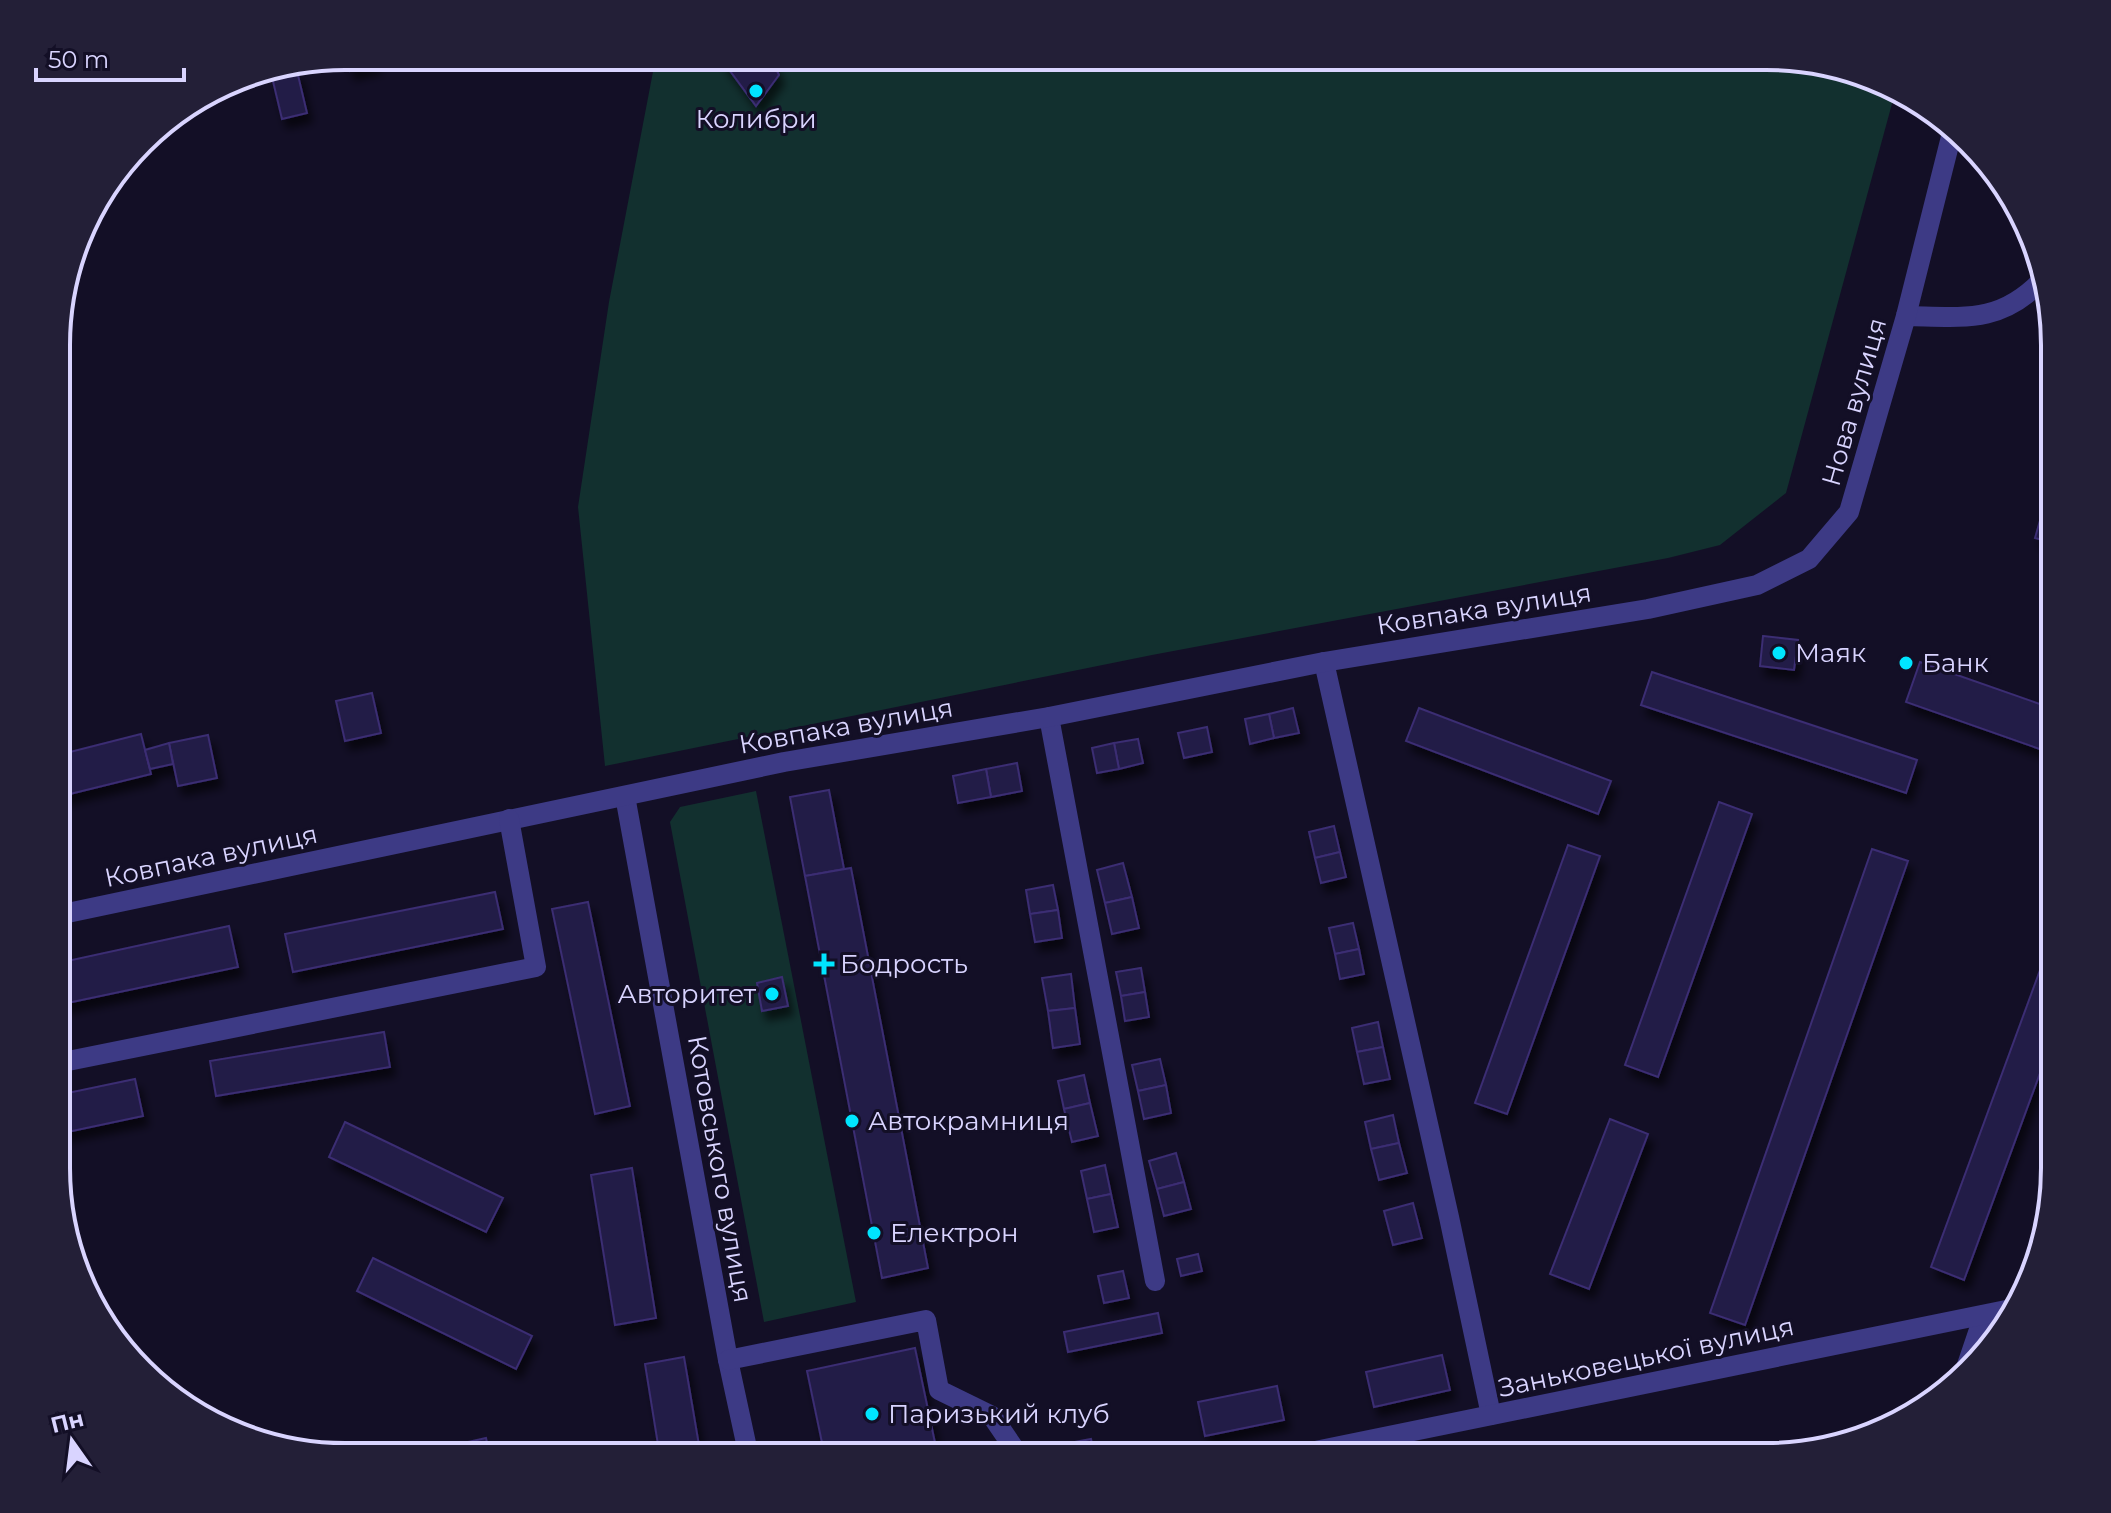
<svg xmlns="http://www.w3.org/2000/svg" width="2111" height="1513" viewBox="0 0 2111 1513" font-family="Montserrat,sans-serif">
<defs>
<filter id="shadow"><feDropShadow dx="5" dy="9" stdDeviation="4" flood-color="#0009"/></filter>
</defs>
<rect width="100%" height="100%" fill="#130f26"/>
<!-- green -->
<g fill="#12302f">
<polygon points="656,56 1785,57 1876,78 1896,89 1786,493 1720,545 1668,558 1152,655 605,766 578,507 609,302"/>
<polygon points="756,791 856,1302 764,1322 670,822 680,807"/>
</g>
<!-- building -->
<g fill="#241b47" stroke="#3b2d73" stroke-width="2" filter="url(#shadow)">
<polygon points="346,56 374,56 376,64 350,71"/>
<polygon points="719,56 770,56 779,75 756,106"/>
<polygon points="297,71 307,113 282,119 272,77"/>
<polygon points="2047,496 2054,499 2054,543 2035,538"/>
<polygon points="1763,636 1798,640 1794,670 1760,666"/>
<polygon points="1920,662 2054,709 2054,754 1906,702"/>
<polygon points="1652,672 1917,760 1906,793 1641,705"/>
<polygon points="372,693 381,733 345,741 336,701"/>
<polygon points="1293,708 1299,733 1274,738 1269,714"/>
<polygon points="1419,708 1611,781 1598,814 1406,741"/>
<polygon points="1269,714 1274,738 1250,744 1245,719"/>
<polygon points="1207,727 1212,752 1184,758 1178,733"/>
<polygon points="141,734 151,774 58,797 58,755"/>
<polygon points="208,735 217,778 178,786 169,743"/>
<polygon points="1138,739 1143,763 1119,769 1114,743"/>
<polygon points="169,743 173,764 150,769 145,750"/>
<polygon points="1114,743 1119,769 1097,773 1092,748"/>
<polygon points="1017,763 1022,791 991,797 986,769"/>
<polygon points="986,769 991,797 958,803 953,776"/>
<polygon points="829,790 844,869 805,876 790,797"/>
<polygon points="1719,802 1752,814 1658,1077 1625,1065"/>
<polygon points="1334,826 1340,852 1315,858 1309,832"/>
<polygon points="1568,845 1600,856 1507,1114 1475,1103"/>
<polygon points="1872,849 1908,861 1745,1325 1710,1313"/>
<polygon points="1340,852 1346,877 1321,883 1315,858"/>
<polygon points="1123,863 1132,897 1105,903 1097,870"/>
<polygon points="851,868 928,1268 882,1278 805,876"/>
<polygon points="1053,885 1058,910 1030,914 1026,890"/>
<polygon points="495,892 503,929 293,972 285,934"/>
<polygon points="1132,897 1139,928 1112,934 1105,903"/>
<polygon points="588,902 630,1106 595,1114 552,909"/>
<polygon points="1058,910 1062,938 1035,942 1030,914"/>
<polygon points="1353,923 1359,949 1335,954 1329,928"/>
<polygon points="229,926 238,967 58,1005 58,963"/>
<polygon points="2054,932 2054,1035 1964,1280 1931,1267"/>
<polygon points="1359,949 1364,974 1340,979 1335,954"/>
<polygon points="1141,968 1145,992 1121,996 1116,972"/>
<polygon points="1071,974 1075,1008 1048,1011 1042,978"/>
<polygon points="782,977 788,1006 762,1011 757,983"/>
<polygon points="1145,992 1149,1017 1125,1021 1121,996"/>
<polygon points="1075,1008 1080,1044 1053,1048 1048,1011"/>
<polygon points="1378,1022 1383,1047 1357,1052 1352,1028"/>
<polygon points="384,1032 390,1067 216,1096 210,1061"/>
<polygon points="1383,1047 1390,1079 1364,1084 1357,1052"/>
<polygon points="1160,1059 1166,1085 1138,1091 1132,1065"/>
<polygon points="1084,1075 1090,1103 1064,1109 1058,1081"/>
<polygon points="135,1079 143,1116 58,1134 58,1095"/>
<polygon points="1166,1085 1171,1113 1144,1119 1138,1091"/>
<polygon points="1090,1103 1098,1136 1072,1142 1064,1109"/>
<polygon points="1393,1115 1399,1143 1371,1149 1365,1122"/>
<polygon points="1610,1119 1648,1134 1589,1289 1550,1274"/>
<polygon points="345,1122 503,1198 486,1232 329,1157"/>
<polygon points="1399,1143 1407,1173 1379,1180 1371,1149"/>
<polygon points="1176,1153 1184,1182 1157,1189 1149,1161"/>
<polygon points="1105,1165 1111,1194 1087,1199 1081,1171"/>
<polygon points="632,1168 656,1318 615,1325 591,1175"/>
<polygon points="1184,1182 1191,1209 1164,1216 1157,1189"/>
<polygon points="1111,1194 1118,1227 1094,1232 1087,1199"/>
<polygon points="1413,1203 1422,1238 1393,1245 1384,1211"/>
<polygon points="1198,1254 1202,1271 1181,1276 1177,1259"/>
<polygon points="373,1258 532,1336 516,1369 357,1291"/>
<polygon points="1123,1271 1129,1298 1104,1303 1098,1276"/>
<polygon points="1158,1313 1162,1333 1068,1352 1064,1332"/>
<polygon points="915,1348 938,1457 825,1457 807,1371"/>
<polygon points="1442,1355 1450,1390 1374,1407 1366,1372"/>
<polygon points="684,1357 701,1457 660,1457 645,1364"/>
<polygon points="1277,1386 1284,1420 1205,1436 1198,1402"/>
<polygon points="486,1438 490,1456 439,1456 437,1449"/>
<polygon points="1091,1439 1095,1457 1039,1457 1037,1449"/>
<polygon points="547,1445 549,1456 494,1456"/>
</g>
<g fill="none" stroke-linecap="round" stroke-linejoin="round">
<!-- minor -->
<g stroke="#3d3a85" stroke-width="20">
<path d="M1906,316c57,1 94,8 136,-36"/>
<polyline points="1324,662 1449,1217 1491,1415"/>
<polyline points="1049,717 1155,1281"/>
<polyline points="625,796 728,1360 749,1457"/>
<polyline points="58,915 784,762 1049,717 1324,662 1648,609 1757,585 1809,559 1849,512 1906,316 1953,129"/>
<polyline points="58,1063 536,967 509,819"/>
<polyline points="728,1360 926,1320 939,1390 992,1416 1020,1457"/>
<polyline points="1966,1368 1984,1315"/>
<polyline points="1286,1457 2016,1308"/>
</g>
</g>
<!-- markers -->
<g fill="#00e5ff" stroke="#130f26" stroke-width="3">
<circle cx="756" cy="91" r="8"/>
<circle cx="1779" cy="653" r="8"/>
<circle cx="1906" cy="663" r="8"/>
<path d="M820 952h8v8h8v8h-8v8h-8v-8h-8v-8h8z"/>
<circle cx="772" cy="994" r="8"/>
<circle cx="852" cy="1121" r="8"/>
<circle cx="874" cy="1233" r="8"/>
<circle cx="872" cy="1414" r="8"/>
</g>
<g text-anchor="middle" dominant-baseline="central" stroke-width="6" stroke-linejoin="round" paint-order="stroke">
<!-- poi labels -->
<g font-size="26" fill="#d9d4ff" stroke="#130f26" text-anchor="start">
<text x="756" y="119" text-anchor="middle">Колибри</text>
<text x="1795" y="653">Маяк</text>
<text x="1922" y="663">Банк</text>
<text x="840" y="964">Бодрость</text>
<text x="756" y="994" text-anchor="end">Авторитет</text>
<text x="868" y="1121">Автокрамниця</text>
<text x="890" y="1233">Електрон</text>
<text x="888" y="1414">Паризький клуб</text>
</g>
<!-- street labels -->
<g font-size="26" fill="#d9d4ff" stroke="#130f26">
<text transform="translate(1854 402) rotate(-74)">Нова вулиця</text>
<text transform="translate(1484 609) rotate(-9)">Ковпака вулиця</text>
<text transform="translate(846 726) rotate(-10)">Ковпака вулиця</text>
<text transform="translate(211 856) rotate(-12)">Ковпака вулиця</text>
<text transform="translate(720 1169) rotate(80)">Котовського вулиця</text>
<text transform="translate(1646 1357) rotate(-12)">Заньковецької вулиця</text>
</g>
</g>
<!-- crop -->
<path d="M0 0H2111V1513H0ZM345 70H1766A275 275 0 0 1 2041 345V1168A275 275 0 0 1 1766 1443H345A275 275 0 0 1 70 1168V345A275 275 0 0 1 345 70Z" fill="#231f37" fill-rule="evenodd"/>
<path fill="none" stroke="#d9d4ff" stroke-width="4" d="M345 70H1766A275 275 0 0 1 2041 345V1168A275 275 0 0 1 1766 1443H345A275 275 0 0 1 70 1168V345A275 275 0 0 1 345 70Z"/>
<!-- north arrow -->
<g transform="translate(72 1441) rotate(346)" stroke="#130f26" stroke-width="6" paint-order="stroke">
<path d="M0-6L14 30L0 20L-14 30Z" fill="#d9d4ff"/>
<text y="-12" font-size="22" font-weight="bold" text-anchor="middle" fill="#d9d4ff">Пн</text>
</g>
<!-- scale -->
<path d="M36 68v12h148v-12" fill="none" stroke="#d9d4ff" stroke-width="4"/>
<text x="48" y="68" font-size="24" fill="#d9d4ff" stroke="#130f26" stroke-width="6" paint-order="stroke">50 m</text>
</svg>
